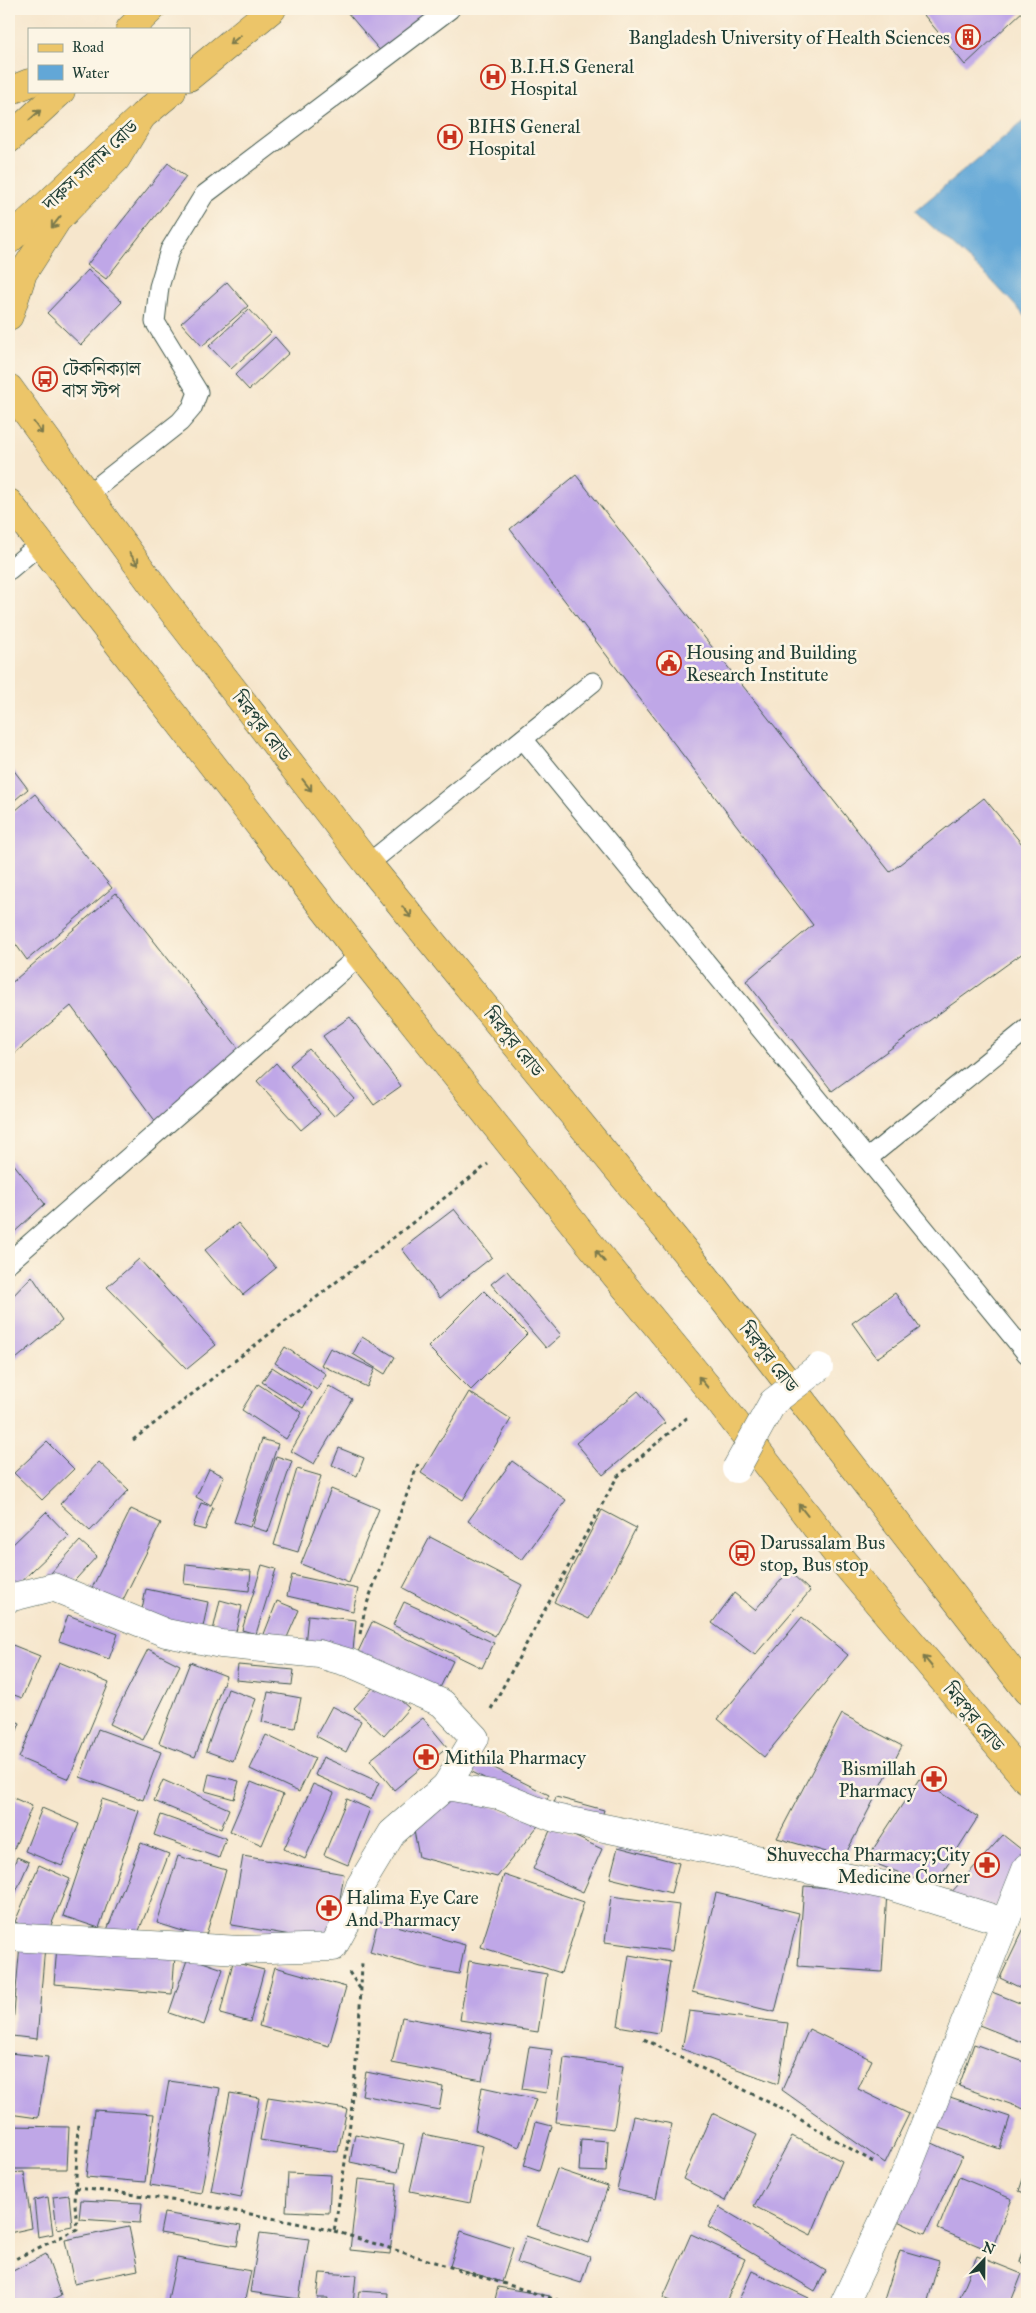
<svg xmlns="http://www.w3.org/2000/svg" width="1036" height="2313" viewBox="0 0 1036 2313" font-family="'IM FELL Great Primer','Noto Serif Bengali',serif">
<rect width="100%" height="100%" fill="#fcf5e5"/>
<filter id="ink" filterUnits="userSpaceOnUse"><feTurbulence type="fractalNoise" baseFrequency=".02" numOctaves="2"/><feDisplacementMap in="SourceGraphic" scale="10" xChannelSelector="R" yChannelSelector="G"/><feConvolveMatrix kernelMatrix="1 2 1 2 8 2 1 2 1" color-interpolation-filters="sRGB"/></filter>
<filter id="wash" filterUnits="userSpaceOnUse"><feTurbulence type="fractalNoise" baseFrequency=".0096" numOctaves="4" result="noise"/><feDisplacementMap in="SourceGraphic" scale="20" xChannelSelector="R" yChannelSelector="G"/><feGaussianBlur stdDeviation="1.12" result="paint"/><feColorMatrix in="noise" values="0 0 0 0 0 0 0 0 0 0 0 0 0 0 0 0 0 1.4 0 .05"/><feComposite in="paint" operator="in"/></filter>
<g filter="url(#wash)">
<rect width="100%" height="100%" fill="#f6e6cc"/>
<!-- water -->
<polygon fill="#62a7d7" stroke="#407286" points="1027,118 1027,318 992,281 915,211"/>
<g id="blocks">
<!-- building -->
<g fill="#bfa7e7">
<polygon points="349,9 436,9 383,54 346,11"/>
<polygon points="919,9 1025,9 965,65"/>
<polygon points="168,163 186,177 106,279 87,265"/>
<polygon points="88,270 122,302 81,345 47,313"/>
<polygon points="227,282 248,306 202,346 181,323"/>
<polygon points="249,309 271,333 231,369 209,346"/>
<polygon points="275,337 289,353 249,390 235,375"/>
<polygon points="576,475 890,872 984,798 1027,850 1027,950 832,1091 746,981 813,925 510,529"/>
<polygon points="9,764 28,789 9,805"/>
<polygon points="35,794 112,888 27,960 9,935 9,816"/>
<polygon points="116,893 240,1050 156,1122 71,1006 9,1058 9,985"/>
<polygon points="350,1017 401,1086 374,1105 323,1036"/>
<polygon points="309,1049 354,1099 334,1116 290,1065"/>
<polygon points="276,1063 320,1114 301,1130 257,1081"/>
<polygon points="9,1158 45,1204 9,1237"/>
<polygon points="454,1209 492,1257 440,1298 402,1249"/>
<polygon points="238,1223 276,1268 243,1295 205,1250"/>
<polygon points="139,1259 216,1345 187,1369 107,1287"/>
<polygon points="507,1271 561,1335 546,1348 491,1284"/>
<polygon points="32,1276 62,1321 11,1363 9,1360 9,1300"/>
<polygon points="484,1291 527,1334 471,1390 428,1347"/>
<polygon points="895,1293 920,1328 877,1358 852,1323"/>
<polygon points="362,1337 395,1357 385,1374 353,1354"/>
<polygon points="285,1347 326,1374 317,1390 275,1363"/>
<polygon points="330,1348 375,1369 367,1387 321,1365"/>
<polygon points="272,1367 312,1393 303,1408 262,1382"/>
<polygon points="258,1384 302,1413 286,1439 242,1410"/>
<polygon points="329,1386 352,1399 314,1464 291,1451"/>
<polygon points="638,1391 665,1423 603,1475 576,1443"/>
<polygon points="469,1392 511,1419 463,1500 421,1473"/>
<polygon points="262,1439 278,1444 250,1527 234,1522"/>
<polygon points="47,1442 74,1469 42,1500 14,1473"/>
<polygon points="339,1448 364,1458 357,1476 332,1465"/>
<polygon points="276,1456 292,1461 268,1532 252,1527"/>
<polygon points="512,1461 566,1500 522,1560 468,1521"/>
<polygon points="99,1462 129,1490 90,1531 60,1504"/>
<polygon points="209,1469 224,1476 211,1505 196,1497"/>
<polygon points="297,1469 321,1476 298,1552 274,1545"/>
<polygon points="331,1489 379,1509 349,1583 301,1564"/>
<polygon points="201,1503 213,1507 205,1530 193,1527"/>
<polygon points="131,1509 161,1523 121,1604 91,1590"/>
<polygon points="602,1510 636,1528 589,1619 554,1602"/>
<polygon points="46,1512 69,1536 14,1588 9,1583 9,1548"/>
<polygon points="430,1537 522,1585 495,1636 403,1588"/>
<polygon points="80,1541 97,1556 67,1589 50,1574"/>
<polygon points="186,1564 251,1571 249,1591 184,1584"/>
<polygon points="262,1565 276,1569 256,1634 242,1630"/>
<polygon points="789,1571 810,1591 755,1655 712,1623 734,1593 755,1610"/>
<polygon points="292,1575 358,1589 353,1611 287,1596"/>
<polygon points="146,1589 208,1602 203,1627 141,1614"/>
<polygon points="220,1600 242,1606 234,1640 212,1635"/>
<polygon points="277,1601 299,1610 285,1642 264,1634"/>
<polygon points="404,1602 494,1643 482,1668 393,1625"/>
<polygon points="68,1615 118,1634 109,1659 59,1641"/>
<polygon points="308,1615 356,1620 353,1651 305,1645"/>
<polygon points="802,1617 848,1655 764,1757 718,1719"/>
<polygon points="372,1622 453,1661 438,1692 357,1654"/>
<polygon points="10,1644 40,1656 22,1698 9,1693"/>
<polygon points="148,1649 180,1665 143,1740 110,1724"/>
<polygon points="59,1662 109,1683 69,1779 19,1758"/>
<polygon points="190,1662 226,1676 195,1757 159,1743"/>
<polygon points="238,1665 294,1670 292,1685 236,1680"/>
<polygon points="379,1681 409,1708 384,1736 354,1708"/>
<polygon points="228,1689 256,1699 233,1761 206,1751"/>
<polygon points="268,1692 301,1698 295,1728 262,1722"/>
<polygon points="332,1706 361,1721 346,1752 316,1736"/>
<polygon points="842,1714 902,1746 844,1857 777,1838"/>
<polygon points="9,1718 20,1723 9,1750"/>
<polygon points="423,1718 447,1747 394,1790 370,1760"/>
<polygon points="98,1729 161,1752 143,1800 80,1777"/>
<polygon points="266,1735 315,1758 299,1792 250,1769"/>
<polygon points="323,1757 379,1782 371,1800 315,1775"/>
<polygon points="474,1758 549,1795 543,1807 468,1770"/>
<polygon points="209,1774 239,1781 234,1799 205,1791"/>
<polygon points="919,1779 978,1817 934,1886 866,1860"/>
<polygon points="163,1780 229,1809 221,1829 154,1801"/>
<polygon points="251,1782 283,1795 262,1845 230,1831"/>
<polygon points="313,1784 334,1793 305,1859 284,1849"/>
<polygon points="452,1794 541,1822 497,1877 419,1857 412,1820"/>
<polygon points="9,1796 32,1806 10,1858 9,1857"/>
<polygon points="556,1797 604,1810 601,1820 553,1807"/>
<polygon points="102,1799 139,1811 99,1928 63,1916"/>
<polygon points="347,1799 370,1809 348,1865 324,1855"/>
<polygon points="42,1808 79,1824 62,1866 25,1851"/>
<polygon points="161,1815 226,1838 219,1858 154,1835"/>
<polygon points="552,1826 602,1849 583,1892 533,1869"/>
<polygon points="1003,1835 1027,1854 1006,1904 979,1910 949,1895"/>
<polygon points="141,1843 169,1854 135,1941 107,1930"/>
<polygon points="618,1847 679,1863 671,1893 610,1878"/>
<polygon points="178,1856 226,1870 205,1938 157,1923"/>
<polygon points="243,1856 344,1874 333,1942 231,1925"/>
<polygon points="17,1857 29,1862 9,1908 9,1878"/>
<polygon points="39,1865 70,1879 47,1935 15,1922"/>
<polygon points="504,1875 584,1902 561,1973 481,1947"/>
<polygon points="804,1886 887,1892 882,1972 798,1966"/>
<polygon points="716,1893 799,1913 775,2012 692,1992"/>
<polygon points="611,1896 679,1905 672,1951 605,1942"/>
<polygon points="378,1921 465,1945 459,1974 421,1967 370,1952"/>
<polygon points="1027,1922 1027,1991 1000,1978"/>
<polygon points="20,1944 45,1946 37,2039 12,2036"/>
<polygon points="57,1946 175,1956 172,1994 54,1984"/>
<polygon points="629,1955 670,1962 659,2033 618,2026"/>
<polygon points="188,1957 223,1969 204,2025 169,2013"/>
<polygon points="469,1961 547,1974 538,2032 460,2020"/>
<polygon points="233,1962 264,1970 250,2022 220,2014"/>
<polygon points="275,1967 346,1987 329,2046 259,2026"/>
<polygon points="992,1992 1027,2006 1027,2044 979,2025"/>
<polygon points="689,2011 788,2023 778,2084 682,2049"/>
<polygon points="402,2017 492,2034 482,2080 392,2063"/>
<polygon points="809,2029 872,2060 858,2089 909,2114 885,2163 782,2090"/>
<polygon points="974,2044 1027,2063 1027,2110 959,2086"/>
<polygon points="529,2047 552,2050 546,2093 522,2089"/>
<polygon points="9,2053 48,2057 38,2118 9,2114"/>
<polygon points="564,2058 623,2066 614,2129 556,2122"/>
<polygon points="366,2072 443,2087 439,2110 362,2095"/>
<polygon points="169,2081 220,2088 201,2193 150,2185"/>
<polygon points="482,2087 536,2099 519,2147 475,2130"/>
<polygon points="935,2092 1010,2117 1000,2149 924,2123"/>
<polygon points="230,2093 259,2098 241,2197 211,2191"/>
<polygon points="268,2097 347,2109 338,2152 260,2140"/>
<polygon points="94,2110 154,2114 145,2182 86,2177"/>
<polygon points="712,2113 757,2135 725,2201 683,2179"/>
<polygon points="634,2116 672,2124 656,2199 617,2190"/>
<polygon points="536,2122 552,2126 539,2171 524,2166"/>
<polygon points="9,2126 69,2127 67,2169 9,2169"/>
<polygon points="355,2134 404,2144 398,2172 350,2162"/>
<polygon points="423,2134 483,2146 470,2203 410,2191"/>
<polygon points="792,2136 842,2161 811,2235 754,2206"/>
<polygon points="581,2139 608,2141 606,2172 579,2171"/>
<polygon points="926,2140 962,2157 925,2234 889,2217"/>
<polygon points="1027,2167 1027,2194 1019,2191"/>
<polygon points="557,2169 608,2186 589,2243 537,2226"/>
<polygon points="24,2172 32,2228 9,2233 9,2173"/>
<polygon points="288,2173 331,2175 329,2213 286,2211"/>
<polygon points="959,2177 1012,2199 991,2251 938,2229"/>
<polygon points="358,2179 397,2183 390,2254 350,2250"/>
<polygon points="69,2195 72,2226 57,2229 53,2197"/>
<polygon points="48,2197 53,2234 38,2237 34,2200"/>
<polygon points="81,2200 142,2203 140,2223 79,2219"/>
<polygon points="719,2207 826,2271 815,2291 708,2227"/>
<polygon points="164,2213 241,2226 237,2246 160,2233"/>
<polygon points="129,2227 138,2270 74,2283 65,2240"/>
<polygon points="461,2231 513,2248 502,2282 450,2266"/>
<polygon points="260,2233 309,2239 299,2299 250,2292"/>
<polygon points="691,2234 745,2259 725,2304 677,2304 663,2298"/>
<polygon points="526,2236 590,2257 581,2283 517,2263"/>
<polygon points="1027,2239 1027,2264 1020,2262"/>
<polygon points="900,2250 939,2261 927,2304 883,2303"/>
<polygon points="46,2254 61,2296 45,2304 9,2304 9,2273"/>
<polygon points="977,2256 1022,2274 1010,2304 957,2304"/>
<polygon points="177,2258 251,2271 244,2304 167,2304"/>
<polygon points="752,2271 809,2298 806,2304 737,2304"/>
<polygon points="320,2273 356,2275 353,2304 327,2304 328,2298 317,2298"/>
<polygon points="498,2287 550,2296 549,2304 494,2304"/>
<polygon points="359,2291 388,2293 387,2304 357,2304"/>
</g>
</g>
</g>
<g filter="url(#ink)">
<use href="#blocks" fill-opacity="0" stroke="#3f564b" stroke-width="1"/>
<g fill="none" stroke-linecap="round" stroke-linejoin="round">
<defs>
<g id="lane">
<polyline points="87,495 180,422 192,408 198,392 155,322 159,287 170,250 204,195 450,9"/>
<polyline points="9,570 40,544"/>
<polyline points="523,739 1027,1354"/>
<polyline points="368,864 593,682"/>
<polyline points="867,1159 1027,1029"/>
<polyline points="9,1262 360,955"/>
</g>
<g id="street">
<polyline points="9,1598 53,1587 166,1633 221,1644 319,1654 350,1663 442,1703 475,1738 446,1786"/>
<polyline points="9,1937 240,1950 333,1947 350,1916 360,1886 392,1833 446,1786 498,1795 555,1818 889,1886 1005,1922"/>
<polyline points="844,2304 903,2179 1027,1867"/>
</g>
<g id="primary">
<polyline points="130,29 151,9"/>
<polyline points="189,77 272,9"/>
<polyline points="9,139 61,91"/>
<polyline points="9,240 142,116 172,91"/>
</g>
<g id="highway">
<polyline points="9,91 29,83"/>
<polyline points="9,316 23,273 57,220 116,159 142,116"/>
<polyline points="9,388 160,595 368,864 705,1276 1027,1691"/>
<polyline points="9,503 360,955 589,1243 714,1395 836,1553 1027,1780"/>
</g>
</defs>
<!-- lane casing -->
<use href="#lane" stroke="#3f564b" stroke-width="21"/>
<!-- street casing -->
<use href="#street" stroke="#3f564b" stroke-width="29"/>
<!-- primary casing -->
<use href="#primary" stroke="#3f564b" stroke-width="29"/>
<!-- highway casing -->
<use href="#highway" stroke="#3f564b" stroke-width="29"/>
<!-- path -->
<g stroke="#3f564b" stroke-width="3" stroke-dasharray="4 4" stroke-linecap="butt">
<polyline points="133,1440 488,1164"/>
<polyline points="360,1634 365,1609 418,1464"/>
<polyline points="491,1709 617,1477 689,1416"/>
<polyline points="349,1972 361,1990"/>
<polyline points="644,2039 784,2110 875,2163"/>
<path d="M75,2188c88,8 174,25 259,43 16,-89 25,-179 28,-269"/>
<polyline points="334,2231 570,2304"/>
<polyline points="9,2262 77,2229 75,2204 78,2121"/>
</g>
<!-- lane -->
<use href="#lane" stroke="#fff" stroke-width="19"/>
<!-- street -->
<use href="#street" stroke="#fff" stroke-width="28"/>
<!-- primary -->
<use href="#primary" stroke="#ecc569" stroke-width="28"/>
<!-- highway -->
<use href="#highway" stroke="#ecc569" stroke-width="28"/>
<defs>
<polyline id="street-bridge" points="736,1469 773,1402 819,1367"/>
</defs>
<!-- street-bridge casing -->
<use href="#street-bridge" stroke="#3f564b" stroke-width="29" stroke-linecap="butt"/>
<!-- street-bridge -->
<use href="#street-bridge" stroke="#fff" stroke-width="28"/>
</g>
<!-- one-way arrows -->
<defs><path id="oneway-shaft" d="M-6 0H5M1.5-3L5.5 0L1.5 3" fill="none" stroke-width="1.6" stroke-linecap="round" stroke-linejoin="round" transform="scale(1.25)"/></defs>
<g stroke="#7b7a4c">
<use href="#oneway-shaft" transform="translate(235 40) rotate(141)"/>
<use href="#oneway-shaft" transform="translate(35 115) rotate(-42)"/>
<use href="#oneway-shaft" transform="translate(56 222) rotate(128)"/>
<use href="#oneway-shaft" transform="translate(38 428) rotate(54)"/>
<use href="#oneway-shaft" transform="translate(134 559) rotate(54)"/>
<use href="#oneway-shaft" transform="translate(307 785) rotate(52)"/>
<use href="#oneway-shaft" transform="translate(407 912) rotate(50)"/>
<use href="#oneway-shaft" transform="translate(600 1256) rotate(-130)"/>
<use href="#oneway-shaft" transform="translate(703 1382) rotate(-130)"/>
<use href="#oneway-shaft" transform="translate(803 1510) rotate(-128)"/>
<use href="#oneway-shaft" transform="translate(928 1662) rotate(-130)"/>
</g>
</g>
<!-- icons -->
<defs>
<symbol id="building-ring" viewBox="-11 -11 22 22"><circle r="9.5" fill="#fcf5e5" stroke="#c8321e" stroke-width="1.5"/><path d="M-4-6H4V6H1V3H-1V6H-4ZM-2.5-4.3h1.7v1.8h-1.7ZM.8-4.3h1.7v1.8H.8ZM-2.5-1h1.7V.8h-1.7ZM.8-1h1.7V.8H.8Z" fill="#c8321e"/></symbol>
<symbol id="hospital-ring" viewBox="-11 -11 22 22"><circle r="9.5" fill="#fcf5e5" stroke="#c8321e" stroke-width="1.5"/><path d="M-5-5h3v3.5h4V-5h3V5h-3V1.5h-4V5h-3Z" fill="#c8321e"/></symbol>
<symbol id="bus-ring" viewBox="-11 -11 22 22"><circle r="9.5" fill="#fcf5e5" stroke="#c8321e" stroke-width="1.5"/><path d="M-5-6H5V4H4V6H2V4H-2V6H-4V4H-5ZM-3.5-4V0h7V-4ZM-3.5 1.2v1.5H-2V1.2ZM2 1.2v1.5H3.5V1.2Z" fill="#c8321e"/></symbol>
<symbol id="civic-ring" viewBox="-11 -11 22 22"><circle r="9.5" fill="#fcf5e5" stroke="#c8321e" stroke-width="1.5"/><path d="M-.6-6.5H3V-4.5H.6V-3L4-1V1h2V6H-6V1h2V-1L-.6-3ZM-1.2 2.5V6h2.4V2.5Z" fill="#c8321e"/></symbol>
<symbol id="pharmacy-ring" viewBox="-11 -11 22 22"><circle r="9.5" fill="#fcf5e5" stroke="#c8321e" stroke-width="1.5"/><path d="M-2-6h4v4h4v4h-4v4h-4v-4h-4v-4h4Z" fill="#c8321e"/></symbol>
</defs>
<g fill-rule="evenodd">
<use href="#building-ring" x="954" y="23" width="28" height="28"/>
<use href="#hospital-ring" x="479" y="63" width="28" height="28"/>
<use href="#hospital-ring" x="436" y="123" width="28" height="28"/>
<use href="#bus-ring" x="31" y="365" width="28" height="28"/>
<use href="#civic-ring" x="655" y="649" width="28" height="28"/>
<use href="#bus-ring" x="728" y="1539" width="28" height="28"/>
<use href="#pharmacy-ring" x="412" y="1743" width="28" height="28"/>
<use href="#pharmacy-ring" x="920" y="1765" width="28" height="28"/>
<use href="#pharmacy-ring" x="973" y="1851" width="28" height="28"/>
<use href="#pharmacy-ring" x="315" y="1894" width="28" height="28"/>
</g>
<g text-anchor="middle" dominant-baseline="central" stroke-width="5" stroke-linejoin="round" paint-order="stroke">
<!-- poi labels -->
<g font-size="19" fill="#1f3d34" stroke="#fcf5e5" text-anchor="start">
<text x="950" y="37" text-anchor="end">Bangladesh University of Health Sciences</text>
<text x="510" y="66">B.I.H.S General<tspan x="510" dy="22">Hospital</tspan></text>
<text x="468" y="126">BIHS General<tspan x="468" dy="22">Hospital</tspan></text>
<text x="62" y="368">টেকনিক্যাল<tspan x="62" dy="22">বাস স্টপ</tspan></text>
<text x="686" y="652">Housing and Building<tspan x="686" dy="22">Research Institute</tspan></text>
<text x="760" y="1542">Darussalam Bus<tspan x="760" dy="22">stop, Bus stop</tspan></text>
<text x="444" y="1757">Mithila Pharmacy</text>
<text x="916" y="1768" text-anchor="end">Bismillah<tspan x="916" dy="22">Pharmacy</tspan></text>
<text x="970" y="1854" text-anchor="end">Shuveccha Pharmacy;City<tspan x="970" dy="22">Medicine Corner</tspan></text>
<text x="346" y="1897">Halima Eye Care<tspan x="346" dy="22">And Pharmacy</tspan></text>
</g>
<!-- street labels -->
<g font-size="19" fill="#1f3d34" stroke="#fcf5e5">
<text transform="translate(90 165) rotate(-43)">দারুস সালাম রোড</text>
<text transform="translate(262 726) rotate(52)">মিরপুর রোড</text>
<text transform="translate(514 1042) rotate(51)">মিরপুর রোড</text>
<text transform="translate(769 1357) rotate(52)">মিরপুর রোড</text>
<text transform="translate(974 1717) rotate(50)">মিরপুর রোড</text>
</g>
</g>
<!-- margin -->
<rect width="1036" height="2313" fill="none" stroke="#fcf5e5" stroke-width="30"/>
<!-- legend -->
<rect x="28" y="28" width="162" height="65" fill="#fcf5e5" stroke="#a4ab9e"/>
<rect x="38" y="44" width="25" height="8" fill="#ecc569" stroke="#a4ab9e"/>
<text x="72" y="52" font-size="15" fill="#1f3d34">Road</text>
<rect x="38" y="65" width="25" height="15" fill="#62a7d7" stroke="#a4ab9e"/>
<text x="72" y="78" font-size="15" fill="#1f3d34">Water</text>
<!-- north arrow -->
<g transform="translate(984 2260) rotate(22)" stroke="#fcf5e5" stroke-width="4" paint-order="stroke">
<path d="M0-4L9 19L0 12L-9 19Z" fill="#1f3d34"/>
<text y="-8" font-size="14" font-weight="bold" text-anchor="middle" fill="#1f3d34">N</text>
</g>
</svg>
